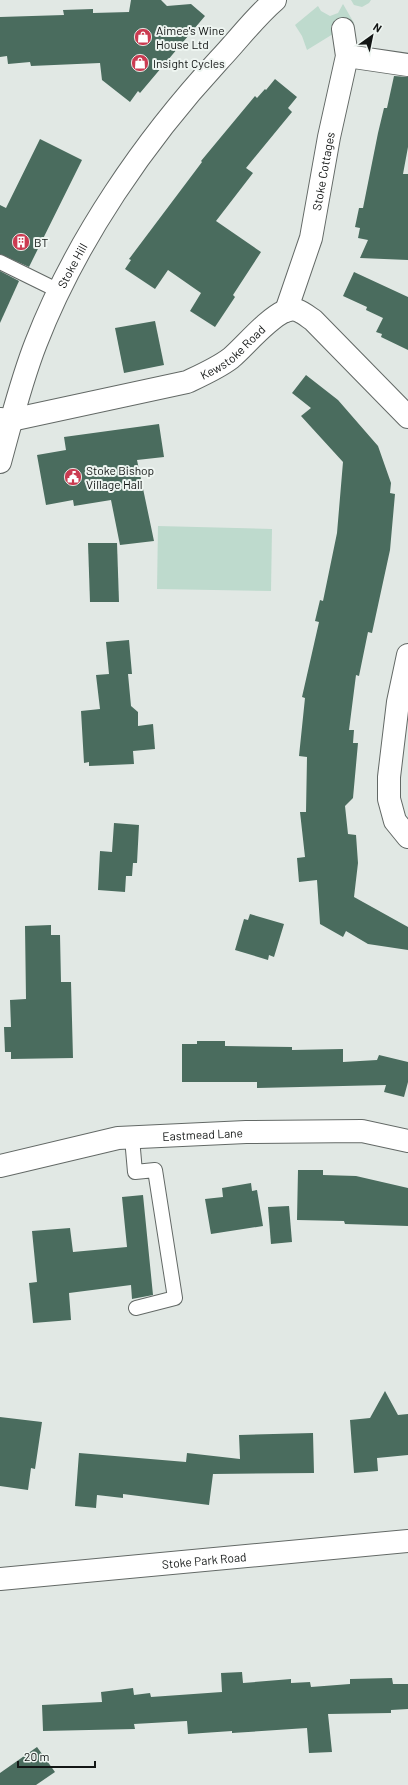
<svg xmlns="http://www.w3.org/2000/svg" width="408" height="1785" viewBox="0 0 408 1785" font-family="Barlow,sans-serif">
<rect width="100%" height="100%" fill="#e1e8e4"/>
<!-- green -->
<g fill="#bedacd">
<polygon points="351,0 371,0 369,3 362,7 354,5"/>
<polygon points="343,4 354,23 331,26 333,34 307,50 302,36 295,25 318,6 321,11 330,16 338,13"/>
<polygon points="158,526 272,529 271,591 157,589"/>
</g>
<!-- building -->
<g fill="#4a6c5e">
<polygon points="131,0 161,0 167,6 191,4 205,16 140,93 138,91 130,102 102,80 100,63 31,66 30,62 8,64 7,56 0,57 0,17 64,15 63,10 93,9 93,13 129,12"/>
<polygon points="394,76 408,77 408,147 403,174 408,174 408,260 360,258 368,240 358,238 360,228 355,227 359,208 363,208 378,133 384,108 387,108"/>
<polygon points="275,79 297,97 288,108 292,112 246,168 253,173 216,221 261,252 233,295 235,297 215,327 190,311 201,293 168,270 155,289 125,269 131,260 129,259 202,162 201,161 255,96 257,98 265,89 266,90"/>
<polygon points="40,139 82,160 29,267 0,254 0,205 6,208"/>
<polygon points="0,271 19,281 0,323"/>
<polygon points="354,272 408,297 408,350 381,337 382,334 376,332 383,318 366,310 367,307 343,296"/>
<polygon points="155,321 164,365 124,373 115,328"/>
<polygon points="306,375 338,400 378,446 391,483 390,493 395,494 390,550 372,633 368,632 359,676 356,675 349,730 354,730 353,743 358,743 353,798 345,806 348,834 356,835 358,863 354,897 408,927 408,950 368,944 346,931 343,937 320,924 317,880 299,882 297,858 305,857 300,812 306,812 307,757 299,756 305,698 302,697 319,622 315,621 320,600 323,601 337,533 343,462 301,416 311,408 292,393"/>
<polygon points="159,424 164,457 137,460 154,541 120,545 111,500 74,506 73,500 46,505 37,455 66,450 64,437"/>
<polygon points="88,543 117,543 119,602 90,602"/>
<polygon points="129,640 132,674 128,674 131,706 138,712 138,726 153,724 155,749 133,751 134,764 89,766 89,762 84,763 81,711 100,709 96,675 109,674 106,642"/>
<polygon points="114,823 139,825 137,863 133,863 132,876 126,876 125,892 98,890 100,851 112,852"/>
<polygon points="250,914 284,924 274,957 269,955 268,960 235,950 244,919 248,920"/>
<polygon points="51,925 51,935 60,935 61,982 71,982 73,1058 11,1059 11,1052 5,1052 4,1027 11,1027 10,1000 26,999 25,926"/>
<polygon points="197,1041 225,1041 225,1046 292,1047 292,1050 343,1049 343,1062 377,1060 379,1055 408,1062 408,1082 404,1097 384,1092 386,1085 257,1088 257,1082 182,1082 182,1044 197,1044"/>
<polygon points="298,1170 323,1170 323,1175 356,1176 408,1188 408,1226 345,1224 344,1221 297,1220"/>
<polygon points="251,1183 252,1191 257,1190 263,1226 211,1234 205,1199 223,1197 222,1188"/>
<polygon points="143,1195 153,1295 132,1299 131,1285 69,1293 71,1320 33,1323 29,1283 37,1282 32,1231 70,1228 73,1252 127,1247 122,1197"/>
<polygon points="289,1206 292,1242 271,1244 268,1207"/>
<polygon points="385,1391 398,1415 408,1414 408,1455 377,1458 378,1471 354,1473 350,1420 370,1418"/>
<polygon points="0,1417 42,1422 35,1469 31,1468 28,1490 0,1486"/>
<polygon points="313,1433 314,1473 213,1474 209,1505 123,1494 123,1498 97,1495 96,1508 75,1506 79,1453 186,1462 187,1453 240,1459 239,1435"/>
<polygon points="242,1672 243,1683 291,1679 291,1683 310,1682 311,1687 350,1684 350,1679 392,1678 393,1684 408,1684 408,1709 391,1710 391,1713 328,1714 332,1752 309,1753 307,1728 232,1733 232,1731 188,1734 187,1721 134,1724 135,1729 43,1731 42,1705 102,1702 101,1692 133,1688 134,1695 150,1693 151,1697 222,1692 221,1673"/>
<polygon points="37,1747 55,1772 36,1785 0,1785 0,1773"/>
</g>
<g fill="none" stroke-linecap="round" stroke-linejoin="round">
<defs>
<g id="lane">
<polyline points="0,262 59,291"/>
<polyline points="132,1138 135,1172 155,1170 175,1298 136,1308"/>
</g>
<g id="street">
<polyline points="347,56 408,65"/>
<path id="s1" d="M286,311l25,-73 18,-101 18,-81 -4,-27"/>
<path id="s2" d="M0,419l11,1 176,-38c15,-7 31,-14 44,-24 15,-13 36,-39 54,-47 11,-5 19,3 28,9l95,97"/>
<path id="s3" d="M0,462c11,-40 21,-81 36,-119 40,-103 109,-203 183,-283 19,-20 36,-43 56,-60"/>
<polyline points="408,655 398,702 389,777 389,799 395,821 408,837"/>
<path id="s4" d="M0,1166l118,-28 128,-6 116,-1 46,10"/>
<path id="s5" d="M0,1579l408,-38"/>
</g>
</defs>
<!-- lane casing -->
<use href="#lane" stroke="#636966" stroke-width="16"/>
<!-- street casing -->
<use href="#street" stroke="#636966" stroke-width="24"/>
<!-- lane -->
<use href="#lane" stroke="#fff" stroke-width="14"/>
<!-- street -->
<use href="#street" stroke="#fff" stroke-width="22"/>
</g>
<!-- icons -->
<defs>
<symbol id="shop-disc" viewBox="-11 -11 22 22"><circle r="9.5" fill="#cb3b51" stroke="#eef5f1"/><path d="M-5-2.5h2.3a2.7 3.5 0 0 1 5.4 0H5L5.5 6h-11ZM-1.5-2.5h3a1.5 2.3 0 0 0-3 0Z" fill="#fff"/></symbol>
<symbol id="building-disc" viewBox="-11 -11 22 22"><circle r="9.5" fill="#cb3b51" stroke="#eef5f1"/><path d="M-4-6H4V6H1V3H-1V6H-4ZM-2.5-4.3h1.7v1.8h-1.7ZM.8-4.3h1.7v1.8H.8ZM-2.5-1h1.7V.8h-1.7ZM.8-1h1.7V.8H.8Z" fill="#fff"/></symbol>
<symbol id="civic-disc" viewBox="-11 -11 22 22"><circle r="9.5" fill="#cb3b51" stroke="#eef5f1"/><path d="M-.6-6.5H3V-4.5H.6V-3L4-1V1h2V6H-6V1h2V-1L-.6-3ZM-1.2 2.5V6h2.4V2.5Z" fill="#fff"/></symbol>
</defs>
<g fill-rule="evenodd">
<use href="#shop-disc" x="133" y="27" width="20" height="20"/>
<use href="#shop-disc" x="130" y="53" width="20" height="20"/>
<use href="#building-disc" x="11" y="232" width="20" height="20"/>
<use href="#civic-disc" x="63" y="467" width="20" height="20"/>
</g>
<g text-anchor="middle" dominant-baseline="central" stroke-width="4" stroke-linejoin="round" paint-order="stroke">
<!-- poi labels -->
<g font-size="12" fill="#131615" stroke="#eef5f1" text-anchor="start">
<text x="156" y="30">Aimee's Wine<tspan x="156" dy="14">House Ltd</tspan></text>
<text x="153" y="63">Insight Cycles</text>
<text x="34" y="242">BT</text>
<text x="86" y="470">Stoke Bishop<tspan x="86" dy="14">Village Hall</tspan></text>
</g>
<!-- street labels -->
<g font-size="12" fill="#131615" stroke="#eef5f1">
<text stroke="none"><textPath href="#s1" startOffset="145">Stoke Cottages</textPath></text>
<text stroke="none"><textPath href="#s3" startOffset="210">Stoke Hill</textPath></text>
<text stroke="none"><textPath href="#s2" startOffset="246">Kewstoke Road</textPath></text>
<text stroke="none"><textPath href="#s4" startOffset="206">Eastmead Lane</textPath></text>
<text stroke="none"><textPath href="#s5" startOffset="205">Stoke Park Road</textPath></text>
</g>
</g>
<!-- north arrow -->
<g transform="translate(372 36) rotate(33)" stroke="#eef5f1" stroke-width="3" paint-order="stroke">
<path d="M0-3L7 15L0 10L-7 15Z" fill="#131615"/>
<text y="-6" font-size="11" font-weight="bold" text-anchor="middle" fill="#131615">N</text>
</g>
<!-- scale -->
<path d="M18 1761v6h77v-6" fill="none" stroke="#131615" stroke-width="2"/>
<text x="24" y="1761" font-size="12" fill="#131615" stroke="#eef5f1" stroke-width="3" paint-order="stroke">20 m</text>
</svg>
